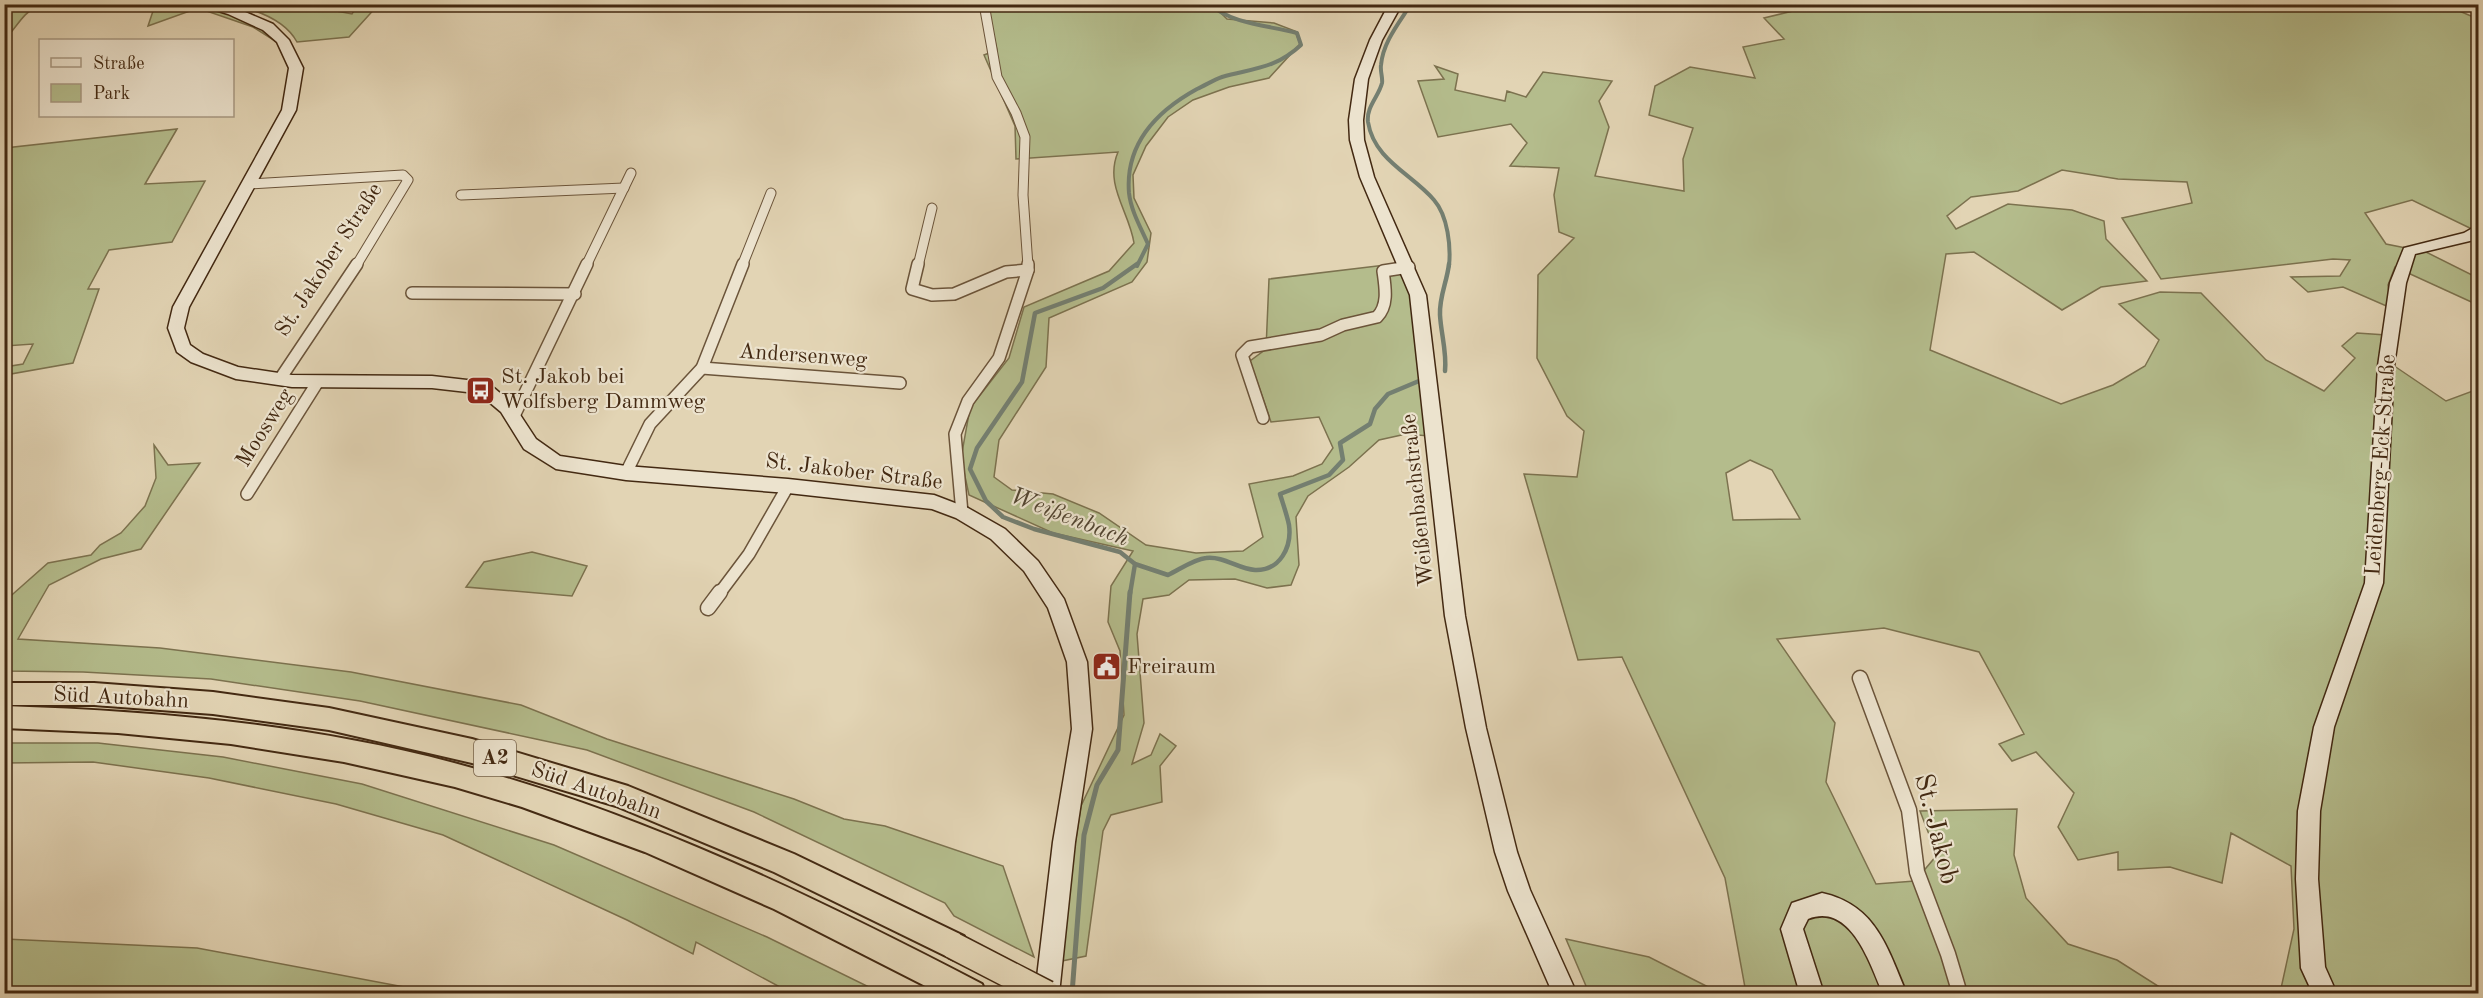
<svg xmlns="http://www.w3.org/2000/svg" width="2483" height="998" viewBox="0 0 2483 998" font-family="'Old Standard TT',serif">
<rect width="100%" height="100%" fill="#e2d4b4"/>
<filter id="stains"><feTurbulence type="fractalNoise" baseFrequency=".00333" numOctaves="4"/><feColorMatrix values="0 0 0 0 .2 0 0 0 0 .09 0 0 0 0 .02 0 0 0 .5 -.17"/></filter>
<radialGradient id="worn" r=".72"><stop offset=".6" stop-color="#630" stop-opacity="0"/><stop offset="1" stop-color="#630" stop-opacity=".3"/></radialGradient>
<!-- green -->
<g fill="#b4bc8c" stroke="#7c724f" stroke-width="1.5" fill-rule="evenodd">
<path d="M5,4l33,1c-17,10 -20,21 -33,34z"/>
<path d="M2443,4l35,15v213l-66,-32 -47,13 21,31 40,8 52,26v27l-83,-38 -7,18 3,23 -48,-21 -35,5 -17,-15 49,-1 10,-16 -17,-1 -172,20 -39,-61 70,-15 -5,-21 -69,-3 -56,-9 -44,21 -47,6 -24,19 9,13 52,-25 64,6 32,11 2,18 41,42 -46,6 -39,23 -88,-58 -28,2 -16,96 131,54 52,-19 32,-19 14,-26 -40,-36 41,-12 41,1 65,67 58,31 31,-33 -13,-12 15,-13 29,2 -2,24 62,42 32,-12v604h-198l14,-64 -3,-63 -60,-33 -9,50 -52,-16 -52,3v-18l-40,8 -20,-33 16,-34 -38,-41 -24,9 -13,-17 25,-10 -45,-82 -95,-24 -107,11 58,84 -9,59 50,102 39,-3 22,-26 -17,-44 97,-2 -3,46 12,43 42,46 49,16 52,33h-423l-21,-115 -103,-221 -44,3 -54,-186 53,3 7,-46 -17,-15 -30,-58 1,-83 36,-37 -15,-6 -5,-37 5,-27 -49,-2 17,-23 -16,-19 -73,13 -20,-56 26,-2 -9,-13 23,8 -3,16 50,11 2,-10 19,6 17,-25 69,9 -13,20 10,26 -14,49 89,15 -1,-32 10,-31 -44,-13 6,-29 35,-19 65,11 -12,-31 41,-8 -20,-21 33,-8 -1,-5zM1750,460l22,10 28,49 -67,1 -7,-47z"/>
<path d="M155,5c45,0 91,6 125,39l-27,-17 -55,-19 -50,18z"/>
<path d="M233,5h71l48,9 6,-9h20l-29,32 -52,5c-12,-22 -40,-32 -64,-37z"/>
<path d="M987,5h244l-16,2 12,12 47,4 21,8 5,13 -31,34 -40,9 -36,13 -25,17 -22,29 -13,29 1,23 17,35 -4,29 -15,20 -83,36 -3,49 -47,73 -5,37 18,13 41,4 46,19 47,32 50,8 47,-2 20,-14 -14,-53 44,-8 29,-12 11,-16 -14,-31 -48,5 -21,-61 16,-12 3,-70 133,-16 15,42 12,131 -23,-2 -27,6 -30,27 -41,29 -12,21 3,48 -8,20 -24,3 -32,-9 -46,1 -20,15 -26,4 -6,35 7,89 -12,41 19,-9 9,-21 16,12 -16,20 2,36 -51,13 -8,16 -17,125 -29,6 24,-156 43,-91 -4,-64 -12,-29 3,-36 22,-35 -80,-18 -84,-38 -8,-37 9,-50 39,-50 15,-51 85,-36 25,-28c-5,-32 -30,-58 -16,-91l-102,7 -1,-33 -31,-71 13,-5z"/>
<polygon points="177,129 145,184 205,181 172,242 109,250 88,289 99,289 73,363 5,375 5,367 23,364 33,344 5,346 5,148"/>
<polygon points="154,445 168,465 200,463 141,549 101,559 49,585 18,639 160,648 351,672 521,705 607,739 794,799 844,819 885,826 1003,866 1034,957 954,916 945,903 754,812 587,750 360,701 211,679 83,672 5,671 5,601 48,563 91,555 100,545 121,533 145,506 156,478"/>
<polygon points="532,552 587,566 572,596 466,587 484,562"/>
<polygon points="5,743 98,743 223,757 362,784 554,845 767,937 881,993 912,989 921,993 791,993 696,942 693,954 627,920 443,835 336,804 209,778 93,762 5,763"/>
<polygon points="5,939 197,948 436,993 5,993"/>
<polygon points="1566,939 1649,957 1720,993 1589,993"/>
</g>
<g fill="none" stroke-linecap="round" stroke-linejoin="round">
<!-- stream-far2 -->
<g stroke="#747f71" stroke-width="4">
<path d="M1411,4c-12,19 -28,38 -30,61 -1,6 2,13 1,18 -3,13 -16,24 -14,39 6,38 44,52 66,78 14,16 17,47 15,66"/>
<path d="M1137,266l11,-22c-7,-16 -17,-33 -19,-51 -4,-49 28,-82 68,-104 9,-4 16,-9 25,-12 32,-9 53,-8 79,-32l-4,-12c-30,-8 -63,-8 -88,-29"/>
</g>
<!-- stream-far1 -->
<g stroke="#747f71" stroke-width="4.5">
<path d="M1445,371c2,-19 -4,-37 -5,-56 -1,-18 7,-33 9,-51"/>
<path d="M1135,564l33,11c11,-5 26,-16 38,-17 18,-2 32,11 49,12 25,1 37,-23 34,-45 -2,-10 -6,-21 -9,-31l49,-19 14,-15 -3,-17 30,-19 5,-15 13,-15 31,-13"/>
<polyline points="1130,594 1135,564 1120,552 1034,529 1003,517 986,501 970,469 977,448 1022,382 1035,313 1103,288 1137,264"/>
</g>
<!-- stream -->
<polyline stroke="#747f71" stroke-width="5" points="1072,994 1084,835 1097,785 1118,750 1130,592"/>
<defs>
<g id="street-far2">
<polyline points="984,4 997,77 1016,113 1025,137 1023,195 1028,266"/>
<polyline points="249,184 403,175 408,180 356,266"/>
<polyline points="461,195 624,188"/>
<polyline points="586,266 631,173"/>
<polyline points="742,266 771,193"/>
<polyline points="918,266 932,208"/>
</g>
<g id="street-far1">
<polyline points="918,264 912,289 932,295 954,294 1006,272 1028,270"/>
<polyline points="412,293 575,294"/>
<polyline points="702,368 900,383"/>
<polyline points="280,379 357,264"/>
<polyline points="513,418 587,264"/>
<path d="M1263,418l-21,-63 8,-8 71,-12 22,-10 34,-8c12,-12 8,-31 6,-46l26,-4"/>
<polyline points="626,473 650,424 702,368 743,264"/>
<polyline points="247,494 317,383"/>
<polyline points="962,513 955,434 968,401 999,358 1028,270 1028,264"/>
<polyline points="719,594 749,554 788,486"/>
</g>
<g id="street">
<polyline points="708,608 720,592"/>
<polyline points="1860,678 1909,810 1917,872 1948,954 1960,994"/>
</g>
<g id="secondary">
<polygon points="196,4 220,4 236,8 273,24 289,40 303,68 296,110 189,307 184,328 190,345 203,354 238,367 292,375 432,376 467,380 494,388 513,404 536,439 560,456 626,466 788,479 934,495 968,508 1005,529 1038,561 1064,599 1087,662 1092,729 1075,842 1059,994 1035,994 1053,842 1072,729 1067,662 1048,608 1024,571 991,539 956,518 932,509 788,493 626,480 556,469 524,449 501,412 482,396 467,392 432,388 292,387 236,379 191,362 177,352 168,328 173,307 282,110 289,68 277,42 263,30 228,14"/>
<polygon points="1389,4 1402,4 1382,40 1368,79 1363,120 1364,140 1374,177 1426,295 1465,616 1486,728 1517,852 1530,890 1577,994 1553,994 1508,891 1495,852 1466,728 1445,616 1410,295 1360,177 1350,140 1349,120 1355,79 1370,40"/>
<polygon points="2478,225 2478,237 2474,240 2415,254 2406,283 2394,366 2383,583 2334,727 2320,811 2318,879 2325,967 2337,994 2313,994 2301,968 2296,879 2298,811 2314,727 2365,583 2378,366 2390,283 2404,248 2464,233"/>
<path d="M1822,893c54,12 65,54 85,101h-24c-13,-30 -32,-92 -75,-75l-5,10 21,65h-24l-19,-65 11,-26z"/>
</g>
<g id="highway">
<polygon points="4,683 94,683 213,692 329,708 472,739 628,786 794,854 964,936 968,946 964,956 954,960 774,872 616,806 472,763 329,730 213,714 94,705 4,705"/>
<path d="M4,706c152,5 303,18 450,57 186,49 359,133 528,221l4,10h-45l-167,-85 -129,-57 -123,-45 -67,-20 -111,-25 -113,-18 -113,-11 -114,-5z"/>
</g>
</defs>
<!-- street-far2 casing -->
<use href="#street-far2" stroke="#6b543a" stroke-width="11"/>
<!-- street-far1 casing -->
<use href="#street-far1" stroke="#6b543a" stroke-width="14"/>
<!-- street casing -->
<use href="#street" stroke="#6b543a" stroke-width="17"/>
<!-- secondary casing -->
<use href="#secondary" stroke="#432912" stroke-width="3"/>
<!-- highway casing -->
<use href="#highway" stroke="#432912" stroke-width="4"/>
<!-- street-far2 -->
<use href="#street-far2" stroke="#ece3ce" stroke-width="9"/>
<!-- street-far1 -->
<use href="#street-far1" stroke="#ece3ce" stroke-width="11"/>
<!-- street -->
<use href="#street" stroke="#ece3ce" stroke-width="14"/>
<!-- secondary -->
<use href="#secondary" fill="#ece3ce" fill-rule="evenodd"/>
<!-- highway -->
<use href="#highway" fill="#e2d4b4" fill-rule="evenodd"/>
<defs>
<polyline id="highway-bridge" points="954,946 1047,994"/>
</defs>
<!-- highway-bridge casing -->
<use href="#highway-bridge" stroke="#432912" stroke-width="29" stroke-linecap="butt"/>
<!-- highway-bridge -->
<use href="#highway-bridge" stroke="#e2d4b4" stroke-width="26"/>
</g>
<!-- icons -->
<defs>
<symbol id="bus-square" viewBox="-11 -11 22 22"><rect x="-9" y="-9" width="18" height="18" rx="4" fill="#8f2418" stroke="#ece3ce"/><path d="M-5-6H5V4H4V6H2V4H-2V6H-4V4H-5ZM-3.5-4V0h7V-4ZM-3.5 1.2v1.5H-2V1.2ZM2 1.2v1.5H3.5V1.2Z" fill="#fff"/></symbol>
<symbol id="civic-square" viewBox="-11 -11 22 22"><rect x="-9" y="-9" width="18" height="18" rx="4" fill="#8f2418" stroke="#ece3ce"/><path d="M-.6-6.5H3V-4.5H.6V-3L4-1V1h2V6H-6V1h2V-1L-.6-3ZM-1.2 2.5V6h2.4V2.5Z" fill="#fff"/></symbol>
</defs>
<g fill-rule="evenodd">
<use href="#bus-square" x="464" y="374" width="33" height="33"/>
<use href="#civic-square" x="1090" y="650" width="33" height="33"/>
</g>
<g text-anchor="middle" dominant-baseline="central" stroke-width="4.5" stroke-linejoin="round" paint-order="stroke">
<!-- shield labels -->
<rect fill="#ece3ce" stroke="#76614a" stroke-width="1.5" x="474" y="740" width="42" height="36" rx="4.5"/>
<g font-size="21" font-weight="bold" fill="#432912">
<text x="495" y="758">A2</text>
</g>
<!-- street labels -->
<g font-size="22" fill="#432912" stroke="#ece3ce">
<text transform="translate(329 260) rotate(-57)">St. Jakober Straße</text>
<text transform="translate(803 356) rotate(4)">Andersenweg</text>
<text transform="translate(265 428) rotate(-58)">Moosweg</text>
<text transform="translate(2381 465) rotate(-86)">Leidenberg-Eck-Straße</text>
<text transform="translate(854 472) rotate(7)">St. Jakober Straße</text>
<text transform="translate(1418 500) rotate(-96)">Weißenbachstraße</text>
<text transform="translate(121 698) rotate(3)">Süd Autobahn</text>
<text transform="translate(596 791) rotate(19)">Süd Autobahn</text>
</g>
<!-- poi labels -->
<g font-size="22" fill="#432912" stroke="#ece3ce" text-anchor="start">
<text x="501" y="377">St. Jakob bei<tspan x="501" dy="25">Wolfsberg Dammweg</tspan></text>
<text x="1127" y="667">Freiraum</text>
</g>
<!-- water labels -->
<g font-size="24" font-style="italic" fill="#534632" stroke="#ece3ce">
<text transform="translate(1069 518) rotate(21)">Weißenbach</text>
</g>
<!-- near-street labels -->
<g font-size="27" fill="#432912" stroke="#ece3ce">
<text transform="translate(1936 829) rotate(76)">St.-Jakob</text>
</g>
</g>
<!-- margin -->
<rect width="2483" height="998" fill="none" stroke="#e2d4b4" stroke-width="24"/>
<rect x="6" y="6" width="2471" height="986" fill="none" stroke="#432912" stroke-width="3"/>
<rect x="12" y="12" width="2459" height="974" fill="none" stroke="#432912" stroke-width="1.5"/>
<!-- legend -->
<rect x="39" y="39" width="195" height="78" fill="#ece3ce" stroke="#a89983" stroke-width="1.5"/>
<rect x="51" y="58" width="30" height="9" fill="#ece3ce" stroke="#a89983" stroke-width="1.5"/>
<text x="93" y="69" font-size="18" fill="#432912">Straße</text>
<rect x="51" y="84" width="30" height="18" fill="#b4bc8c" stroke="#a89983" stroke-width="1.5"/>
<text x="93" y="99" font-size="18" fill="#432912">Park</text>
<rect width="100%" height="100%" filter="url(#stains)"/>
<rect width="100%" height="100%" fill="url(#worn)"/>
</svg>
